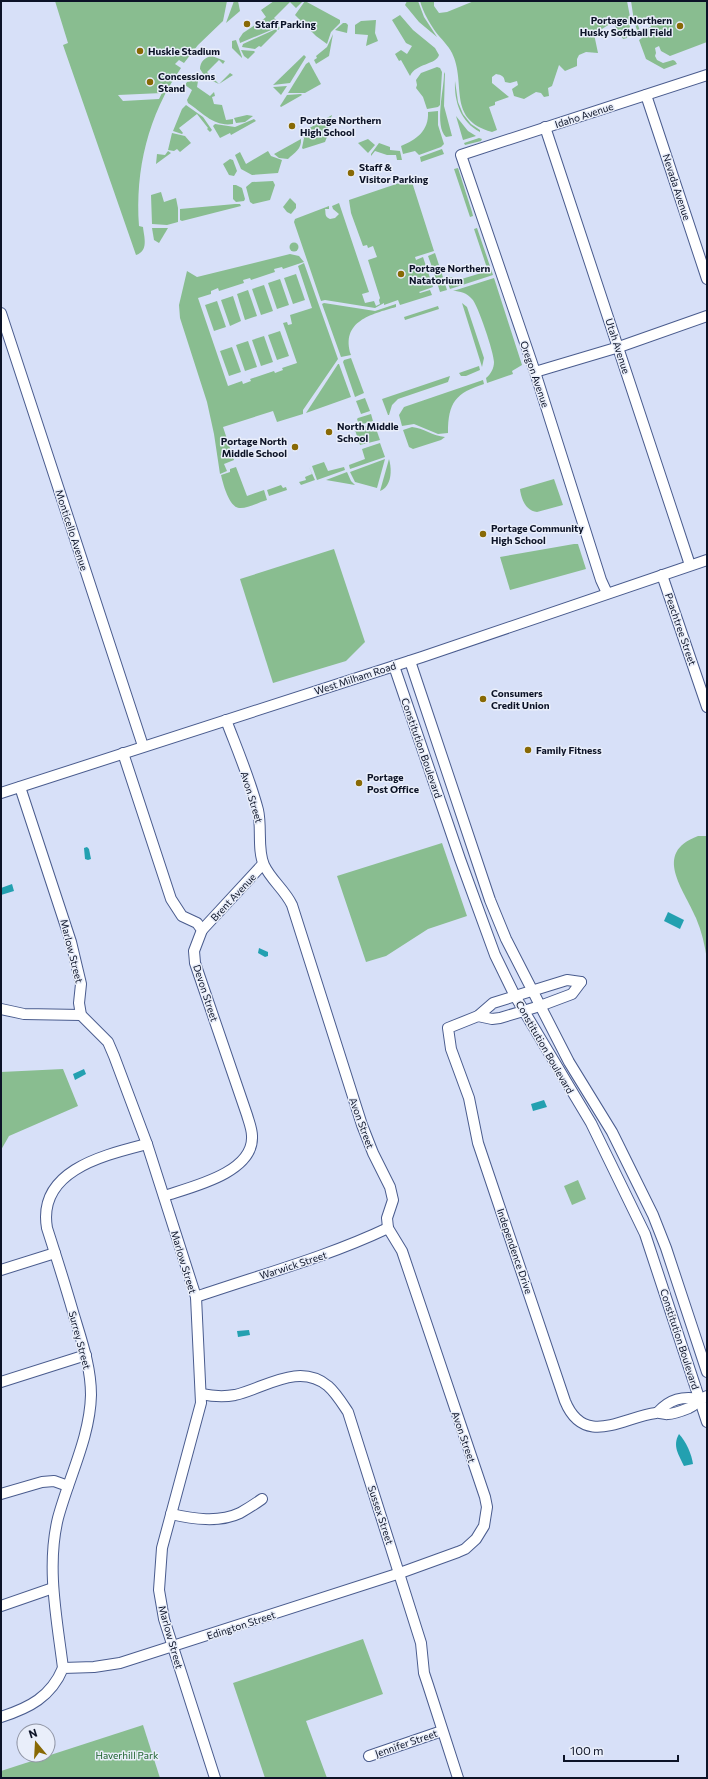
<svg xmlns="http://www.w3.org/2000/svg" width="708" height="1779" viewBox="0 0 708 1779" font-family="Commissioner,sans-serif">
<rect width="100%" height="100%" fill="#d7e0f8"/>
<!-- green -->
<g fill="#89bd90" fill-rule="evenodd">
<path d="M55,1h172l-4,20 -25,24 -14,18 -5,-3 -4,4 6,4c-33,47 -46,102 -42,158l4,1c1,10 6,24 -7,28l-73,-210 5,-2zM162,93l-3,6 -36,2 -5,-6z"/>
<polygon points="234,1 238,1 240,11 226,23"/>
<polygon points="274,1 303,1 296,8 290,2 274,18 280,24 260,22 266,17 261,10"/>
<polygon points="305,1 340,20 340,23 331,32 327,44 316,36 295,15"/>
<polygon points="407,1 418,1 424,17 437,37 419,22 405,5"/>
<path d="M420,1h14v5l5,7 8,-1 27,-11h153l4,21 -4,16 -4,1 -10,-17 -19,12 4,19 -12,-1 -7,3 -2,4v7l-12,5 -6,-6 -7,21 -4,2 1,8 -5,1 -3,-4 -5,-1 -12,7 -10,-3 -2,-7 6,-4 -1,-4 -7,2 -5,-1c-1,-6 -3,-7 -9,-8l-4,3v6l17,14 -14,5v3l-6,2 8,23 -5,2c-46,-13 -25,-48 -40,-79 -4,-8 -11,-14 -17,-22 -6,-9 -12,-19 -15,-30z"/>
<path d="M631,1h76v41l-37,14 -9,-5 -2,-5 -4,2 1,5 -1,3 2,4 6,3 10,-3 2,1 2,3 -13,5 -18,-10 -7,-19 3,-2 -1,-3 -2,1 -5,-15zM649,21l2,6 -11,4 -2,-6z"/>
<path d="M400,15l13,15 22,18 4,7c-3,10 -23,8 -29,21l-9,-16 -2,1 -4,-7 6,-4 6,4 5,-8 -6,-3 -14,-23z"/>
<polygon points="376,20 375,33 378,41 366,46 368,35 355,34 355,25 361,21"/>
<polygon points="343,23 346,23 348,25 347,33 335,30"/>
<polygon points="255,25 281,27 278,30 276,28 240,43 239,39 243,33"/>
<polygon points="276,29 277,31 261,47 259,46 255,49 242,47 243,44"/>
<polygon points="333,34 329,56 316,64 314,60 317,58 316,56 327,47"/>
<polygon points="236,40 242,57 242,58 232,48 232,41"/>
<polygon points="241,50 254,51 255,52 248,59 244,56"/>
<polygon points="304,55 306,57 290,83 273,85"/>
<path d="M212,56l13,5 -2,3 -4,-4 -12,12 12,12 11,-11 3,2 -14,9 -13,-6 -6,-9c0,-7 5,-12 12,-13z"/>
<polygon points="309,62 321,84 305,93 288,93 306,64"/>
<polygon points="437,67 440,68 442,72 440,105 438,107 427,109 423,97 416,88 417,85 416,80 421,73"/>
<path d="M445,72l-1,34 8,30 -6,1c-12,-11 -2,-48 -2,-63z"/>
<path d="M192,80l6,1 -1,6 13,9 4,-4 1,4 -3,1 2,7 8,1 4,15 7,-1v5c-19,3 -30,-11 -45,-21l-1,-3 5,-10 -7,-5 2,-3z"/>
<path d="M455,81l3,21 5,12 8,10 9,6v2c-19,-10 -26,-30 -25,-51z"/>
<polygon points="287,86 281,95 273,87"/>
<polygon points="301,94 302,95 281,107 280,106 287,95"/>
<polygon points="186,105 203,117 212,130 210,132 207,129 208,128 197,114 179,128 183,133 182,134 173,131 182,109"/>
<path d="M438,111v14l6,19 -3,3 -22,8 -4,-4 -12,3 -2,-8c15,-6 28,-15 27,-34z"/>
<polygon points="247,115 253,116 245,122 236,123 234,118"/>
<polygon points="332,115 325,136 327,137 325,142 303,149 302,148 304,138 301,133"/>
<polygon points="456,116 468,131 476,136 463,140"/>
<polygon points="254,119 256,121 231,135 230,133 220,138 213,126 215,124 235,127"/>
<polygon points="172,133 185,136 191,143 180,152 177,149 174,151 168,150"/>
<polygon points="479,138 482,139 481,141 465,145 464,143"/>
<path d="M301,139c1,10 -7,14 -13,20l-9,-1 -5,-4z"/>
<polygon points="368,139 375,145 368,153 358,143"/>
<polygon points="379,143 390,147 390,150 400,151 402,160 397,160 396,155 387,155 375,151 371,156 371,154"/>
<polygon points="442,149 444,154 421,162 420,157"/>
<polygon points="168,151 171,153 156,164 157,154 165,155"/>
<polygon points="268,151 271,156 282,160 278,173 252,175 241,169 235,155 240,152 246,164"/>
<polygon points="230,159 233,160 237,171 234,176 229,175 223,164"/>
<polygon points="458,168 472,212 473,216 470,217 454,169"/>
<path d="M411,179l23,72 -19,6 1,3 7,-3 10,30 -14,5 1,1 10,-3 2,5 -32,10 -2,-5 -14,5v-2l-9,5 -50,-8 -4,1 -27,-79 1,-3 34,-13v3h-4c1,3 -1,8 5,10l5,-1 4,-4 -6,-5 -1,-3 7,-3 30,89 -7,2 3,9 9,-2 2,5 4,-2 -1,-4 1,-2 -12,-38 9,-3 -4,-11 -5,2 -1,-3 -4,1 -12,-33 -2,-13z"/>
<polygon points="273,181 275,185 270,200 253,204 250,202 246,187 252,182"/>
<polygon points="233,185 236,185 242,188 245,199 244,201 236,202 233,199"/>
<polygon points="161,192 164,202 176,198 178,208 178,222 167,225 152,224 151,195"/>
<polygon points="290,198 296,204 296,208 291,214 287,212 283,207"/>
<polygon points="235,204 240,204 241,206 182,221 180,220 180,209"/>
<polygon points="152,228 168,228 159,243 154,240"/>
<polygon points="477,228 493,275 450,289 446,278 452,277 455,281 488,271 474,229"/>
<circle cx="294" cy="247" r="4.5"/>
<polygon points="435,253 439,265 432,267 428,256"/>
<polygon points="290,254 299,256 304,262 283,269 282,267 274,269 275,272 251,280 250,278 243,280 244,283 219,291 218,288 211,291 211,294 198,298 228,386 242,381 243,384 251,381 250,379 274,371 275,373 283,370 282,368 297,363 283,323 287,322 288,325 292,324 290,315 312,308 298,266 304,263 338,359 303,410 303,414 277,422 273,411 223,427 234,460 224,464 227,471 220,474 214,434 207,402 180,318 179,305 187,271 197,277"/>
<polygon points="440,268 447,290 440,292 433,270"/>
<polygon points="296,274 305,300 293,304 284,278"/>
<path d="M494,278l28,87 -10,6 1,3 -26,9 -1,-5c5,-4 8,-10 8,-16 0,-9 -16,-57 -22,-63 -5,-6 -12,-8 -19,-8z"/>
<polygon points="280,279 289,305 277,309 268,283"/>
<polygon points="264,285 273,311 261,315 252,289"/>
<polygon points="248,290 257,316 245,320 237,294"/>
<polygon points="233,296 241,321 230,326 221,300"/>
<polygon points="217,301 226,327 214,331 205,305"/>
<path d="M324,303l51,8 21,-7v3c-24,7 -56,14 -45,48l-10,2 -19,-53z"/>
<polygon points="462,303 467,307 484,358 482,367"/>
<polygon points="438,306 439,309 405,320 404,317"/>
<polygon points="280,331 289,356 277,360 268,335"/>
<polygon points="264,336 273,362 261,366 252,340"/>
<polygon points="248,341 257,367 245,371 236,345"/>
<polygon points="232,347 241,372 229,376 220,351"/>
<polygon points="351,358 364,393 355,397 343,362 344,360"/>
<polygon points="338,364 339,364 351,397 306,413"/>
<polygon points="479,366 480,370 466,376 461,376 459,373"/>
<polygon points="450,376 448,382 398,399 392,405 389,415 388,415 382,399"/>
<path d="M483,380l1,4c-28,9 -36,18 -36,49l-10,1 -24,-10 -12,2 -3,-11 5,-8z"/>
<polygon points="365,398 370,411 361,414 356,401"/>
<polygon points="371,414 373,421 359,425 357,419 358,418"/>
<polygon points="374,423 380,440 360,445 355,430"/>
<path d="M412,427c11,1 21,9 33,10l-4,3 -28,9 -4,-2 -6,-17z"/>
<polygon points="380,443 385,457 350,469 349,465 365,459 362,449"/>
<polygon points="385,459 377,488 355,482 350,472"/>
<path d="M389,459c3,11 3,27 -9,32z"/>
<polygon points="324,462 328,471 344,467 345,470 317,480 312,466"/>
<path d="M236,467l11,29 17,-6 3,10c-8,2 -20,9 -28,8 -10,-1 -16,-24 -18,-33l9,-3v-3z"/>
<polygon points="309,467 315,480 301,485 299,482 306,480 305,477 312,474"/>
<polygon points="347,472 351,481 355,485 326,480"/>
<path d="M554,479l9,26 -26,7c-11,-1 -16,-13 -17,-23z"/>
<polygon points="281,485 283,488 286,487 287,490 269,496 267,490"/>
<polygon points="574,544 578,544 586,569 510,590 500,557"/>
<polygon points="334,549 365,642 346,661 273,683 240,579"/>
<path d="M698,836h9v124c-2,-14 -5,-28 -11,-42 -12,-29 -44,-65 2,-82z"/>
<polygon points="442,843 467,916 428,929 386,956 366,962 337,876"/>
<polygon points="63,1069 78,1106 9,1136 1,1150 1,1072"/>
<polygon points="578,1180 586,1199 572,1205 564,1186"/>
<polygon points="363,1639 383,1694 306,1721 327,1778 265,1778 233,1683"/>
<polygon points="143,1725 160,1778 1,1778 1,1771"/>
</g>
<!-- water -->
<g fill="#23a0b0">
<polygon points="87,847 89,849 91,859 88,860 85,859 84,848"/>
<polygon points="12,884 14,891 1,895 1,888"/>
<polygon points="668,912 684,920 680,929 664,921"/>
<polygon points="259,948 268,952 268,956 265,957 258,953"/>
<polygon points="84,1069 86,1074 75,1080 73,1074"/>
<polygon points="544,1100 547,1107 533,1111 531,1104"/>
<polygon points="249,1330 250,1335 238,1337 237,1331"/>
<path d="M679,1434c7,7 13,21 14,30l-9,2c-5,-11 -12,-20 -5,-32z"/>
</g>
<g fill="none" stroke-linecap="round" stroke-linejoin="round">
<defs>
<g id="minor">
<polyline points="646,95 707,279"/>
<polyline points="545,127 690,565"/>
<polyline points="1,313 143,746"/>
<polyline points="535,372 619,347 707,316"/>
<polyline points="662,575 707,707"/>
<polyline points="607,593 601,580 535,372 461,155 707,75"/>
<polyline points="410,661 490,900 506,939 569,1062 612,1132 653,1215 666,1248 707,1372"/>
<polyline points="394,666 460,859 495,955 515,996 591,1123 645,1234 707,1422"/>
<path d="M123,753l48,146 11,17 15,7 5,7 -8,21 1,12 52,152c2,7 5,14 5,21 2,37 -61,51 -88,60"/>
<polyline points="20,787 71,942 81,984 79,1003 81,1015 108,1042 114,1056 147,1144 196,1297 201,1403 162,1548 159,1590 164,1619 215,1778"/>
<polyline points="1,793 422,657 707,560"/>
<polyline points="202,930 263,864"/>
<path d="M581,982l-14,-2 -74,23 -15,13 -30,12 3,21 18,49 9,45 87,258c19,47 58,16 91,12 4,-1 8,2 12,1 6,0 16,-4 21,-6 7,-3 10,-9 18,-12"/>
<polyline points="1,1009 24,1014 81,1015"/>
<polyline points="478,1016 492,1019 500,1018 540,1006 572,994 581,982"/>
<polyline points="1,1270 55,1253"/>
<path d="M196,1297c64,-22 131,-40 192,-69"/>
<polyline points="1,1382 86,1355"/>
<path d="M201,1394c10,2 23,3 34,1 30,-7 64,-33 93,-9 8,7 14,17 20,26l73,231 3,30 4,12 30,93"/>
<path d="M658,1412c12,-13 24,-16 42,-13"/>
<polyline points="1,1494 42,1482 54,1481 68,1486"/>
<path d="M171,1514c22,5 48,9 69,-1 7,-4 15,-9 22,-14"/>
<polyline points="1,1606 53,1588"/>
<path d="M63,1668c-6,-49 -17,-101 -5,-150 11,-41 32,-81 33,-123 0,-29 -10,-56 -18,-83 -8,-28 -17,-56 -26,-84 -10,-58 58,-73 100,-84"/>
<path d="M1,1717c28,-9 50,-20 62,-49l31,-1 26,-4 280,-90 58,-21 7,-3 11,-10 8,-13 3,-19 -2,-10 -83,-246 -14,-23 -1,-10 6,-18 -3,-13 -17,-34 -11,-28 -70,-220c-7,-15 -21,-25 -28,-40 -7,-15 -2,-38 -6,-55 -8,-31 -21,-61 -32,-90"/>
<polyline points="369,1756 442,1731"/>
</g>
</defs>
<!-- minor casing -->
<use href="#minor" stroke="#4a5c8e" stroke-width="12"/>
<!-- minor -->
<use href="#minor" stroke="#fff" stroke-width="10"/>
</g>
<!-- markers -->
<g fill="#886905" stroke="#e9eefa" stroke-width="1.5">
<circle cx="247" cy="24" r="4"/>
<circle cx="680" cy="26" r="4"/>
<circle cx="140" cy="51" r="4"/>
<circle cx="150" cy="82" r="4"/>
<circle cx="292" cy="126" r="4"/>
<circle cx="351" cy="173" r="4"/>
<circle cx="401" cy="274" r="4"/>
<circle cx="329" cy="432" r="4"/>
<circle cx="295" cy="447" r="4"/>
<circle cx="483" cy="534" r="4"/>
<circle cx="483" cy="699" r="4"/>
<circle cx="528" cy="750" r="4"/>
<circle cx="359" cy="783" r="4"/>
</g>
<g text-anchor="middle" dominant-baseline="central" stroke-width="3" stroke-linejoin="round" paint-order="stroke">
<!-- poi labels -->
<g font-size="10" font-weight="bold" fill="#0c1327" stroke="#e9eefa" text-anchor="start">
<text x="672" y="20" text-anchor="end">Portage Northern<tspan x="672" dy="12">Husky Softball Field</tspan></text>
<text x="255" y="24">Staff Parking</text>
<text x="148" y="51">Huskie Stadium</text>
<text x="158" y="76">Concessions<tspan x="158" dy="12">Stand</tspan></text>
<text x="300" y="120">Portage Northern<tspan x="300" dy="12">High School</tspan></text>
<text x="359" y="167">Staff &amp;<tspan x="359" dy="12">Visitor Parking</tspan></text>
<text x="409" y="268">Portage Northern<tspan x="409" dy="12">Natatorium</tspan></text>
<text x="337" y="426">North Middle<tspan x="337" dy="12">School</tspan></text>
<text x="287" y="441" text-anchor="end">Portage North<tspan x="287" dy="12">Middle School</tspan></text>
<text x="491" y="528">Portage Community<tspan x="491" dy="12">High School</tspan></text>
<text x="491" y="693">Consumers<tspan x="491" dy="12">Credit Union</tspan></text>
<text x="536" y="750">Family Fitness</text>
<text x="367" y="777">Portage<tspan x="367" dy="12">Post Office</tspan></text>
</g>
<!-- street labels -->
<g font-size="10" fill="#0c1327" stroke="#e9eefa">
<text transform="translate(584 115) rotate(-18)">Idaho Avenue</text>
<text transform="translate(677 187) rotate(72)">Nevada Avenue</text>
<text transform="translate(618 346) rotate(72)">Utah Avenue</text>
<text transform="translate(535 374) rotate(71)">Oregon Avenue</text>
<text transform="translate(72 530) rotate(72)">Monticello Avenue</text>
<text transform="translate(681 629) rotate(71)">Peachtree Street</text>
<text transform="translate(355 678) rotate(-18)">West Milham Road</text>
<text transform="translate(422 748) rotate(71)">Constitution Boulevard</text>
<text transform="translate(252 797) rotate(73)">Avon Street</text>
<text transform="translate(233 897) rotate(-47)">Brent Avenue</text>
<text transform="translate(72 951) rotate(76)">Marlow Street</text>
<text transform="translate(206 993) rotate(72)">Devon Street</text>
<text transform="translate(545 1047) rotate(60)">Constitution Boulevard</text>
<text transform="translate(362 1123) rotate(70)">Avon Street</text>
<text transform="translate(515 1251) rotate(71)">Independence Drive</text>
<text transform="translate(184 1262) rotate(73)">Marlow Street</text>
<text transform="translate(293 1265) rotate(-18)">Warwick Street</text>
<text transform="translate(680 1339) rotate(72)">Constitution Boulevard</text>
<text transform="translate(80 1340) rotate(75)">Surrey Street</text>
<text transform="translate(464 1437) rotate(71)">Avon Street</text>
<text transform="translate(381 1515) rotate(72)">Sussex Street</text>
<text transform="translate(241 1625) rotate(-18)">Edington Street</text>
<text transform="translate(171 1637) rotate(74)">Marlow Street</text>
<text transform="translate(406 1743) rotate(-19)">Jennifer Street</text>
</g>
<!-- park labels -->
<g font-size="10" fill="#1d622d" stroke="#e9eefa">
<text x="127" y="1755">Haverhill Park</text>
</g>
</g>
<!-- border -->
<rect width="708" height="1779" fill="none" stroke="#0c1327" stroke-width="4"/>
<!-- north arrow -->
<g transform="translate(36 1743) rotate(342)"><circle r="19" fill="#e9eefa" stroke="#9196a6"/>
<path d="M0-3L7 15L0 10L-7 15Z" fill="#886905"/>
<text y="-6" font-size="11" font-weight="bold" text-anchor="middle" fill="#0c1327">N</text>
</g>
<!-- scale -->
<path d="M564 1755v6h114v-6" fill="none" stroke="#0c1327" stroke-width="2"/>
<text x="570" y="1755" font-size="12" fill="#0c1327" stroke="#e9eefa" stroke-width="3" paint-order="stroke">100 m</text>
</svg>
